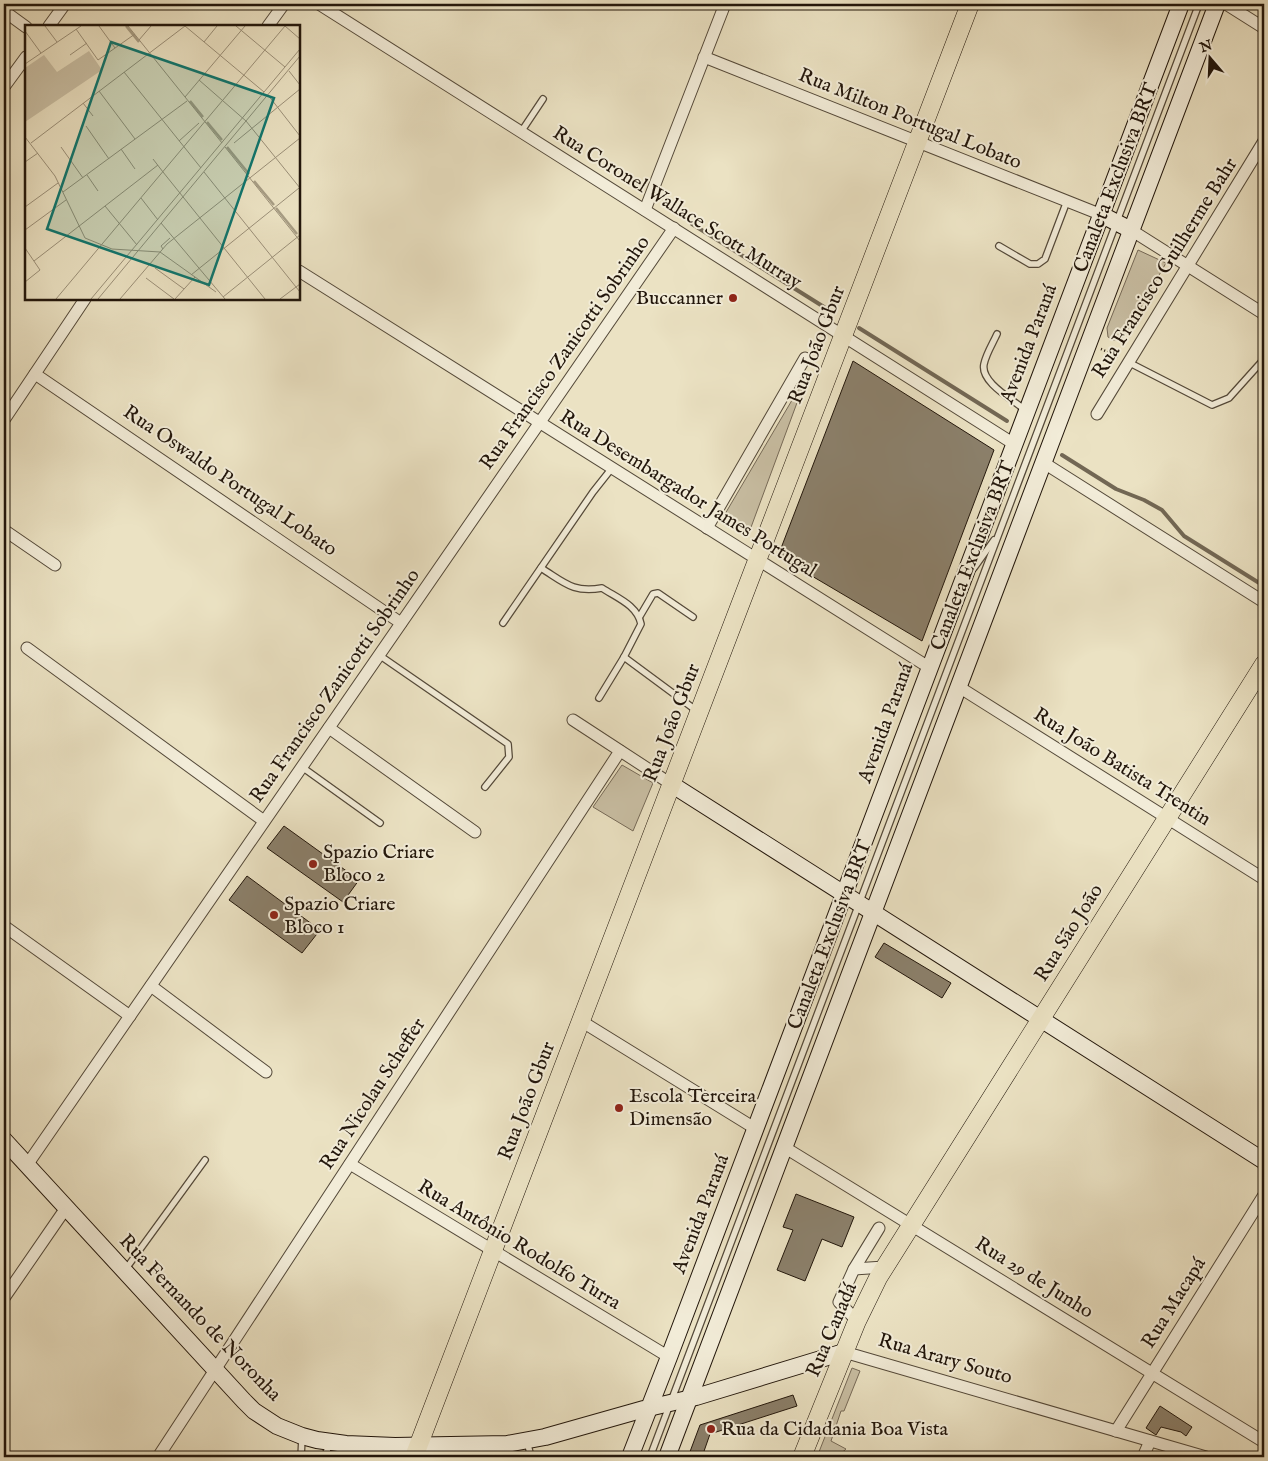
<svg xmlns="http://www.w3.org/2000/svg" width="1268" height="1461" viewBox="0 0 1268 1461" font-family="'IM FELL English',serif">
<rect width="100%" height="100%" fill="#ebe2c3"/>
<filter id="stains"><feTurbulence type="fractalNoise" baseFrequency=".004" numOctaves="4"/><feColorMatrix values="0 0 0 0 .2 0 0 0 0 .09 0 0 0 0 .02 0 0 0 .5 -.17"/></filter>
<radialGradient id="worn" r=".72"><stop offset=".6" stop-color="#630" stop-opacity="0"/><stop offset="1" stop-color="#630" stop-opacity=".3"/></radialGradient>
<!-- green -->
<g fill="#c9bfa4" stroke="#766a58">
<polygon points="1138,250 1166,263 1126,333 1120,340 1113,340 1108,337 1107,328"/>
<polygon points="808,373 750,530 725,514"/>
<polygon points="622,765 653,783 633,831 593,807"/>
<polygon points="852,1368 860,1371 844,1411 841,1411 831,1441 846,1449 837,1457 817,1457"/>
</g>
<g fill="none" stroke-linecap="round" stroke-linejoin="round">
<!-- stream -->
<g stroke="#726754" stroke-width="4">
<polyline points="692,224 824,307"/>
<polyline points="859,328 1007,421"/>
<polyline points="1062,455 1116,489 1144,500 1162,510 1184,536 1264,586"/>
</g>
</g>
<!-- building -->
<g fill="#8b806b" stroke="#22160b">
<polygon points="853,361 994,450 922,641 778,556"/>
<polygon points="284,826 359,880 343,902 267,848"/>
<polygon points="247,876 320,930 302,953 229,900"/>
<polygon points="884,943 951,983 942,998 875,957"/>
<polygon points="796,1194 854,1217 842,1247 822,1239 805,1281 777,1270 793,1230 783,1227"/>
<polygon points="793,1395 797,1406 710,1434 702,1457 688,1457 700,1425"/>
<polygon points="1160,1406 1192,1427 1186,1436 1181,1432 1161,1427 1156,1435 1146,1428"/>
</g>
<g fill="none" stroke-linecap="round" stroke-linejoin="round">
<defs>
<g id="lane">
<polyline points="521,132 543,99"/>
<polyline points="999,246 1030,264 1038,264 1045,259 1067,201"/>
<path d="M997,334c-4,9 -11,20 -13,30 -4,18 28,35 41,46"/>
<polyline points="1128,362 1212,405 1229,398 1264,359"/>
<path d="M541,568c24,15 32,25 61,20 15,10 35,17 39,36l-17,33 -25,41"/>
<polyline points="974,568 994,540"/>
<polyline points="640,616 653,594 658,593 693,617"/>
<polyline points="503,623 593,492 612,468"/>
<polyline points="379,655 508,744 509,757 485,787"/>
<polyline points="624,657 697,711"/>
<polyline points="302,767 380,823"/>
<polyline points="125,1270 205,1160"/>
<polyline points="527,1441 531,1457"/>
<polyline points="301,1457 302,1438"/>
<polyline points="324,1457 330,1444"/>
<polyline points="361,1457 365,1447"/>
<polyline points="650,1457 1199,4"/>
</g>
<g id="street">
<polyline points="319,4 1014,444"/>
<polyline points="1226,4 1264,28"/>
<polyline points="4,11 26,27"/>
<polyline points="49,26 65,4"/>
<polyline points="268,26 284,4"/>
<polyline points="704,57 1102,215"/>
<polyline points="4,87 26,57"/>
<polyline points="645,210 725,4"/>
<polyline points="1131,230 1264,314"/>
<polyline points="299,271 930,668"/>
<polyline points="35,374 401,623"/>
<polyline points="1097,414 1264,141"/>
<polyline points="4,420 85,299"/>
<polyline points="1044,463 1264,602"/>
<polyline points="707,528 805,358"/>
<polyline points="4,530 55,565"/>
<polyline points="27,648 264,821"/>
<polyline points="959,687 1264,879"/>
<polyline points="573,720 671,784"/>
<polyline points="329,728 475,832"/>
<polyline points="4,926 130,1016"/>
<polyline points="151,986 266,1072"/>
<polyline points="581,1021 756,1129"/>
<polyline points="784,1147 1264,1442"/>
<polyline points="350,1164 669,1357"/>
<polyline points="27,1165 674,228"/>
<polyline points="854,1269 884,1267"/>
<polyline points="4,1298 66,1208"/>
<polyline points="857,1321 839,1302 854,1269 879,1228"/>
<polyline points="844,1352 1206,1457"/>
<polyline points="1116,1431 1264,1195"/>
<polyline points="158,1457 620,751"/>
<polyline points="1143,1457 1150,1441"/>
</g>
<g id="secondary">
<polyline points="1102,215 1131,230"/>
<polyline points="671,784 1264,1161"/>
<polyline points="4,1140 244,1401 254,1411 277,1426 302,1436 317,1440 346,1444 395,1446 507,1444 545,1437 644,1409 696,1397 844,1352"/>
<polyline points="630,1457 669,1357 1181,4"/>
<polyline points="667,1457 1217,4"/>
</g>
<g id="primary">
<polyline points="414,1457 970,4"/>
<polyline points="802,1457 857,1321 878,1278 1264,664"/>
</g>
</defs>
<!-- lane casing -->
<use href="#lane" stroke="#544939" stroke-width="8"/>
<!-- street casing -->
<use href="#street" stroke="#544939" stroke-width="13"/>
<!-- secondary casing -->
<use href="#secondary" stroke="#22160b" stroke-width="18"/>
<!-- primary casing -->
<use href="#primary" stroke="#22160b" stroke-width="19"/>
<!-- path -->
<polyline stroke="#22160b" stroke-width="2.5" stroke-dasharray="1 2.5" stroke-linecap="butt" points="1101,349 1119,357"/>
<!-- lane -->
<use href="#lane" stroke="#f2ecd8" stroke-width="5.5"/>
<!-- street -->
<use href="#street" stroke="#f2ecd8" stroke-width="11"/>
<!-- secondary -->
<use href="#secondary" stroke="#f2ecd8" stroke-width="16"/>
<!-- primary -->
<use href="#primary" stroke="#ebe2c3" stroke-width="18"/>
</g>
<!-- markers -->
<g fill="#8f2418" stroke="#f2ecd8" stroke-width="2">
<circle cx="733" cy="298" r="5"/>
<circle cx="313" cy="864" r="5"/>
<circle cx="274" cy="915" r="5"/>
<circle cx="619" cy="1108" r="5"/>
<circle cx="711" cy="1429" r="5"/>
</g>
<g text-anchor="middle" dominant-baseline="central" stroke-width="4" stroke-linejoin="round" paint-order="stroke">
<!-- street labels -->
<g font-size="20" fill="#22160b" stroke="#f2ecd8">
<text transform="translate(910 119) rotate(22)">Rua Milton Portugal Lobato</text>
<text transform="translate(1116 178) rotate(-69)">Canaleta Exclusiva BRT</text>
<text transform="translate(677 208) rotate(32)">Rua Coronel Wallace Scott Murray</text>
<text transform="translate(1165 268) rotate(-58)">Rua Francisco Guilherme Bahr</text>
<text transform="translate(1029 344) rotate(-69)">Avenida Paraná</text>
<text transform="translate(817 345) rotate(-69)">Rua João Gbur</text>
<text transform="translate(565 353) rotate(-55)">Rua Francisco Zanicotti Sobrinho</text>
<text transform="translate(230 481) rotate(34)">Rua Oswaldo Portugal Lobato</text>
<text transform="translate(688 494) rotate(32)">Rua Desembargador James Portugal</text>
<text transform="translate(973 556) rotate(-69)">Canaleta Exclusiva BRT</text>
<text transform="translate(335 686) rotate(-55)">Rua Francisco Zanicotti Sobrinho</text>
<text transform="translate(672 723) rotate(-69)">Rua João Gbur</text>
<text transform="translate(886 723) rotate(-70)">Avenida Paraná</text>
<text transform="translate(1122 767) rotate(32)">Rua João Batista Trentin</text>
<text transform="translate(1069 933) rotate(-58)">Rua São João</text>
<text transform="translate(830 935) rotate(-69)">Canaleta Exclusiva BRT</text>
<text transform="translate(373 1094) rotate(-57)">Rua Nicolau Scheffer</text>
<text transform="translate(527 1101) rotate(-69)">Rua João Gbur</text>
<text transform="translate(701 1214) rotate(-69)">Avenida Paraná</text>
<text transform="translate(519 1245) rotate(31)">Rua Antônio Rodolfo Turra</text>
<text transform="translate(1034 1278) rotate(32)">Rua 29 de Junho</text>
<text transform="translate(1174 1303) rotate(-58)">Rua Macapá</text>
<text transform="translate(200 1318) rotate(46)">Rua Fernando de Noronha</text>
<text transform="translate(832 1330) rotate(-67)">Rua Canadá</text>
<text transform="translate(945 1359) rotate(16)">Rua Arary Souto</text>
</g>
<!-- poi labels -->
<g font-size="20" fill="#22160b" stroke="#f2ecd8" text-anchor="start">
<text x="723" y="298" text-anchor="end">Buccanner</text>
<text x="323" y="852">Spazio Criare<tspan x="323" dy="23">Bloco 2</tspan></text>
<text x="284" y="904">Spazio Criare<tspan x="284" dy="23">Bloco 1</tspan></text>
<text x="629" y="1096">Escola Terceira<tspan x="629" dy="23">Dimensão</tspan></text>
<text x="721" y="1429">Rua da Cidadania Boa Vista</text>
</g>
</g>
<!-- overview -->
<g transform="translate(25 25)">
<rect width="275" height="275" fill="#ebe2c3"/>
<path d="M64,26l13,19 -77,52v-54l19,-13 13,17z" fill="#c9bfa4"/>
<path fill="none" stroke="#a79d84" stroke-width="2.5" d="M101,1l13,16M165,76l13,16M182,97l15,18M202,122l22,27M229,156l20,24M251,183l21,26"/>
<path fill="none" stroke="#9b9079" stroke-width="1" d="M20,1l12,16M74,1l16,22M103,1l94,117M160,1l79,66M211,1l49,41M260,1l15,13M51,4l22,31 37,-26M0,6l16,22M114,15l12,-14M179,17l13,-16M45,30l17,-12M0,39l56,-38M264,46l11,14M99,47l77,96M174,55l47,41 54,67M74,66l36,48M243,70l32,41M160,72l60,-71M58,78l10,13M61,101l23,33M0,112l30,39 30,62 27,11 48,3M154,116l20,-18M6,118l154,-117M209,118l66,-54M36,122l22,31M200,122l75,94M96,124l14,20M128,134l10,13M0,137l13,-9M138,147l102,127M179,147l96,120M62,150l11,16M38,167l124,-91M116,173l17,22M80,181l32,39M0,182l33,-24M136,198l64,76M0,205l41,-30M0,223l15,22 -15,12M138,224l-2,-3 9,-8M135,227l56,40M9,236l124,-96M130,243l29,21M166,250l108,-87M121,253l28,21M198,272l77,-62M31,274l229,-273M66,274l209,-250M73,274l202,-243M95,274l47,-55 133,-106M150,274l20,-22M255,274l20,-15"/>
<path fill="#0f766e" fill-opacity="0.15" stroke="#0f766e" stroke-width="2.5" d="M86,17l163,56 -65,187 -162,-56z"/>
<rect width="275" height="275" fill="none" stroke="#22160b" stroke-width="2.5"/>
</g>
<!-- margin -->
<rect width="1268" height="1461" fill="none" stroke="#ebe2c3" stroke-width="20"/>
<rect x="5" y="5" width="1258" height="1451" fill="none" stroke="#22160b" stroke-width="2.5"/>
<rect x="10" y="10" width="1248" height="1441" fill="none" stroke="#22160b"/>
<!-- north arrow -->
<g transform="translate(1210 58) rotate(341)" stroke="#f2ecd8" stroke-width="4" paint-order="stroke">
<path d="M0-4L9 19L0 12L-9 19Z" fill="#22160b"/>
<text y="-8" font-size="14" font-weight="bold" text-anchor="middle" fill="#22160b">N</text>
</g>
<rect width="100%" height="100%" filter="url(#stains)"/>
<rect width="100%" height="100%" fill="url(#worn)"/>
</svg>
